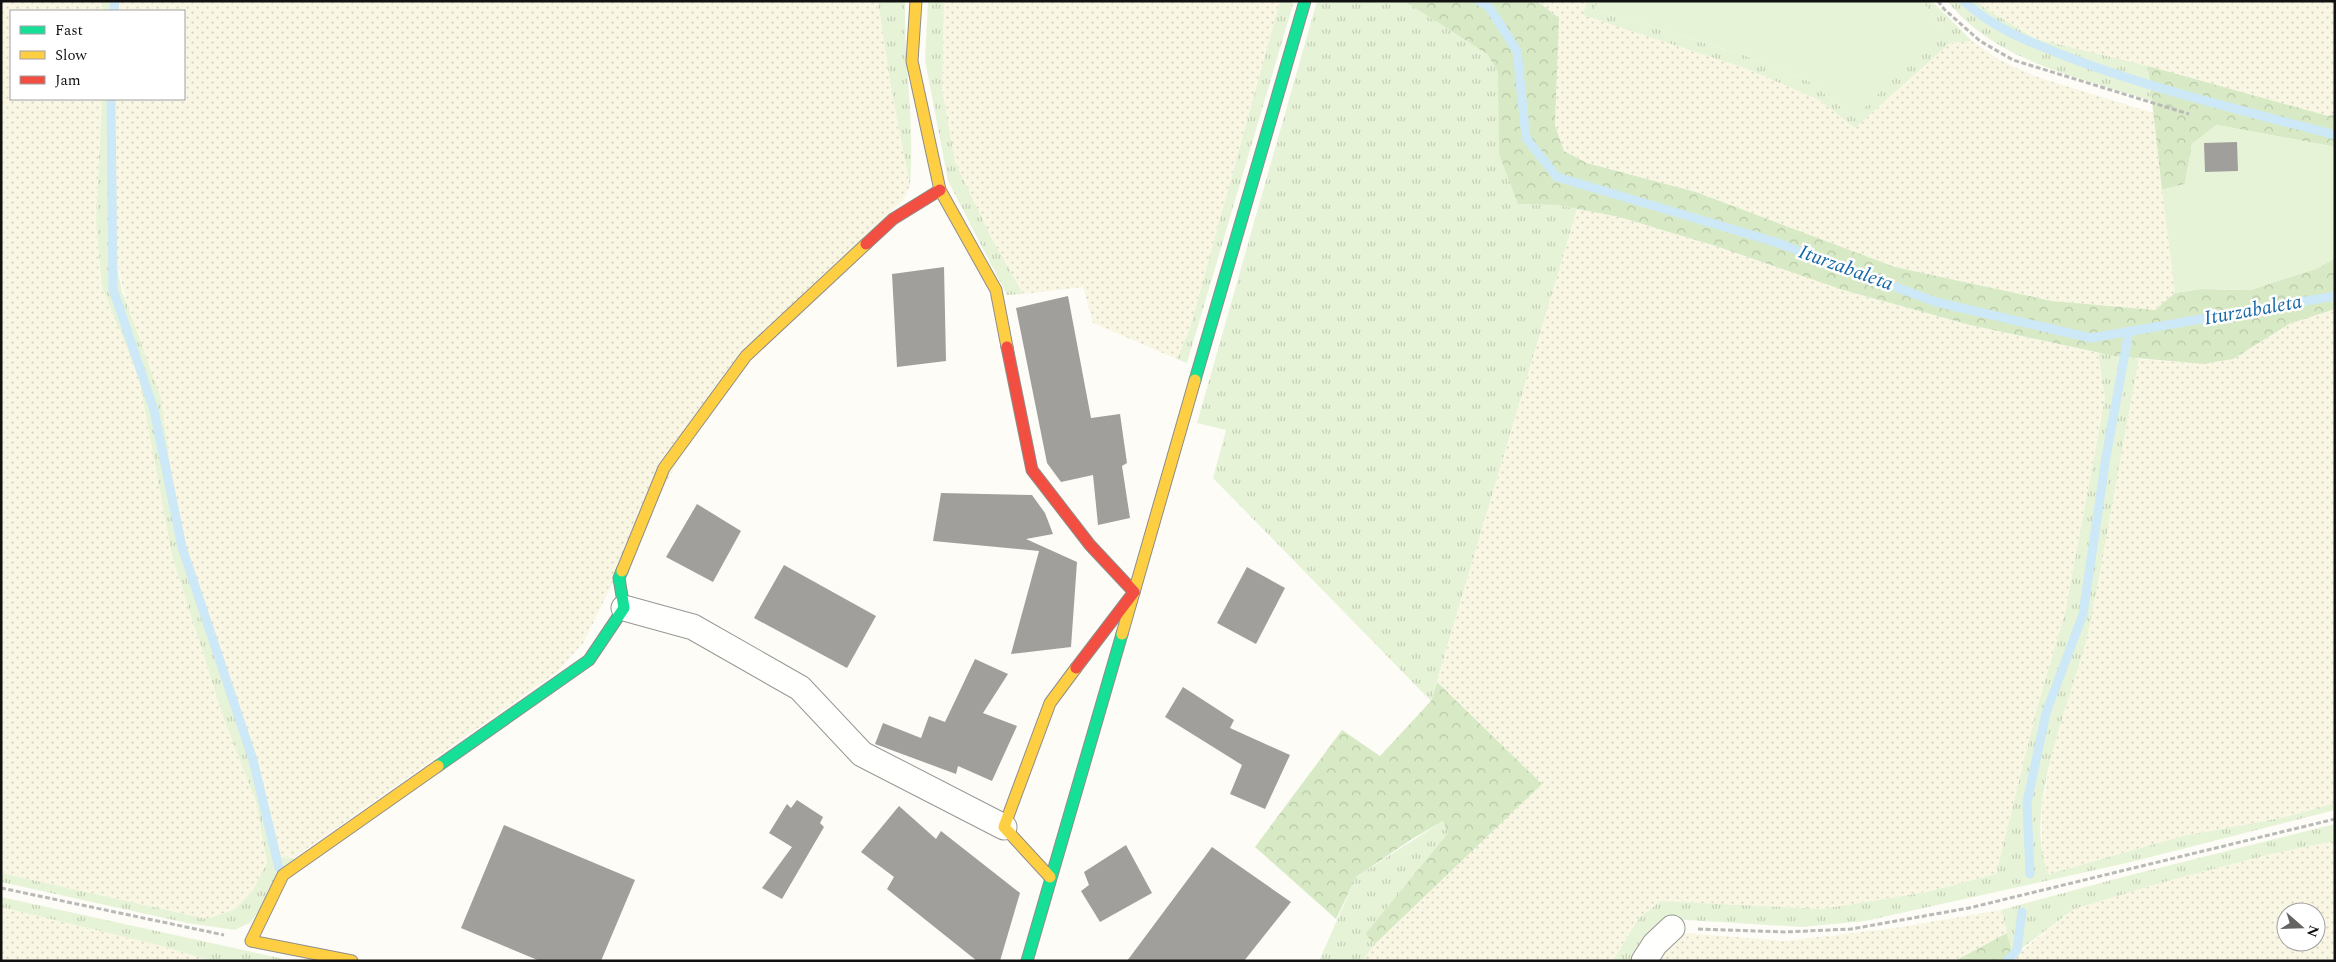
<svg xmlns="http://www.w3.org/2000/svg" width="2336" height="962" viewBox="0 0 2336 962" font-family="Spectral,serif">
<defs>
<pattern id="farmland-dots" width="8" height="8" patternUnits="userSpaceOnUse" patternTransform="scale(1.25)"><rect width="8" height="8" fill="#f9f7e4"/><path d="M2 2h.1M6 6h.1" fill="none" stroke="#d4d3c3" stroke-width="1.8" stroke-linecap="round"/></pattern>
<pattern id="grass-tufts" width="24" height="20" patternUnits="userSpaceOnUse" patternTransform="scale(1.25)"><rect width="24" height="20" fill="#e7f3d7"/><path d="M3 7l-1-3M5 7V3M7 7l1-3M15 17l-1-3M17 17v-4M19 17l1-3" fill="none" stroke="#c5cfb8"/></pattern>
<pattern id="forest-crowns" width="20" height="18" patternUnits="userSpaceOnUse" patternTransform="scale(1.25)"><rect width="20" height="18" fill="#d8eac5"/><path d="M2 6a3 3 0 1 1 6 0M12 15a3 3 0 1 1 6 0" fill="none" stroke="#b8c8a8"/></pattern>
</defs>
<rect width="100%" height="100%" fill="#fdfcf7"/>
<!-- farmland -->
<g fill="url(#farmland-dots)" fill-rule="evenodd">
<polygon points="1,1 103,1 103,11 11,11 11,99 102,99 96,221 102,287 139,378 172,556 224,719 256,802 267,863 253,890 235,909 207,919 1,873"/>
<polygon points="114,1 878,1 891,88 910,186 904,199 727,370 613,582 584,642 557,672 295,857 281,857 269,808 196,593 111,238 112,99 184,99 184,11 114,11"/>
<polygon points="944,1 1280,1 1190,328 1177,359 1093,323 1083,287 1023,294 991,237 954,162 942,89"/>
<polygon points="1537,1 1587,1 1584,15 1747,69 1819,100 1855,128 1950,43 1972,41 2000,60 2034,76 2153,113 2175,293 2155,310 2052,301 1895,267 1696,192 1587,163 1564,151 1555,125 1558,18"/>
<polygon points="1978,1 2335,1 2335,114 2328,116 2036,39 1983,7"/>
<polygon points="1577,209 1619,217 1719,247 1843,290 1970,325 2098,353 2105,397 2065,613 2037,708 1996,874 1927,892 1822,909 1661,901 1639,918 1613,961 1362,961 1375,944 1542,784 1437,682"/>
<polygon points="2335,309 2335,803 2286,817 2183,836 2049,874 2042,858 2042,806 2053,748 2089,626 2139,359 2203,364 2233,359 2289,324"/>
<path d="M2335,841v120h-326l65,-52 90,-27 107,-28zM2286,912h30v30h-30z"/>
<polygon points="1,907 162,946 212,961 1,961"/>
<polygon points="2001,910 2007,933 1955,961 1658,961 1670,943 1684,933 1785,941 1895,928"/>
</g>
<!-- grass -->
<g fill="url(#grass-tufts)">
<circle cx="108" cy="6" r="6"/>
<path d="M878,1h27c-1,62 10,123 5,185l-19,-98z"/>
<polygon points="928,1 944,1 942,89 955,162 991,237 1023,294 1007,295 948,181 925,60"/>
<polygon points="1280,1 1294,1 1187,363 1177,359 1190,328"/>
<polygon points="1317,1 1404,1 1487,54 1498,72 1518,204 1557,205 1577,209 1431,701 1213,478 1226,430 1197,423"/>
<polygon points="1587,1 1598,1 1595,9 1746,56 1811,82 1854,118 1941,27 1922,1 1932,1 1972,41 1950,43 1855,128 1819,100 1747,69 1583,15"/>
<path d="M1947,1h31l5,6 53,32 112,27 4,35c-73,-24 -154,-38 -205,-100z"/>
<polygon points="102,99 112,99 111,238 122,291 161,398 177,519 196,593 269,808 281,857 295,858 251,922 235,930 187,923 1,882 1,873 207,919 235,909 253,890 267,863 256,802 224,719 172,556 139,378 102,287 96,221"/>
<path d="M2098,353l41,6c-17,88 -32,177 -49,265 -14,67 -71,186 -41,250l134,-38 103,-19 49,-14v7l-204,52 -266,59 -63,6 -131,-8 -22,12 -17,30h-19l26,-43 22,-17 161,8 105,-17 69,-18 41,-166 28,-95 40,-215z"/>
<polygon points="1443,821 1448,833 1365,934 1375,944 1362,961 1319,961 1356,877"/>
<polygon points="2335,824 2335,841 2271,854 2164,882 2074,909 2013,955 2001,910 2123,877"/>
<polygon points="1,897 284,959 285,961 212,961 162,946 1,907"/>
</g>
<!-- forest -->
<g fill="url(#forest-crowns)">
<polygon points="1404,1 1537,1 1559,18 1555,125 1564,151 1587,163 1696,192 1895,267 2052,301 2155,310 2175,293 2201,289 2250,290 2318,268 2335,258 2335,309 2289,324 2233,359 2203,364 2114,356 1970,325 1843,290 1719,247 1619,217 1557,205 1518,204 1499,154 1498,72 1487,54"/>
<polygon points="2148,66 2328,116 2335,114 2335,147 2217,125 2192,144 2185,184 2162,190"/>
<polygon points="1437,682 1542,784 1375,944 1365,934 1448,833 1443,821 1412,839 1356,877 1336,919 1255,847 1342,730 1380,756 1431,701"/>
<polygon points="2007,933 2013,955 2009,961 1955,961"/>
</g>
<!-- park -->
<g fill="#e7f3d7">
<polygon points="1598,1 1922,1 1941,27 1929,43 1854,118 1811,82 1746,56 1595,9"/>
<polygon points="2217,125 2335,147 2335,258 2318,268 2250,290 2201,289 2175,293 2162,190 2185,184 2192,144"/>
</g>
<g fill="none" stroke-linecap="round" stroke-linejoin="round">
<!-- stream -->
<g stroke="#cde8f7" stroke-width="9">
<polyline points="1479,1 1489,7 1517,51 1526,138 1557,177 1775,242 1936,302 2091,338 2335,296"/>
<path d="M1964,1c30,28 66,41 104,56 86,33 177,54 267,78"/>
<polyline points="114,11 115,1"/>
<polyline points="111,99 113,289 154,410 182,547 253,760 279,868"/>
<polyline points="2030,874 2027,803 2046,713 2083,614 2106,457 2129,331"/>
<polyline points="2007,961 2017,950 2022,912"/>
</g>
</g>
<!-- building -->
<g fill="#a19f9c">
<polygon points="2237,142 2238,171 2205,172 2204,143"/>
<polygon points="944,267 946,361 897,367 892,274"/>
<polygon points="1068,296 1091,418 1120,414 1127,463 1122,466 1130,518 1098,525 1093,475 1061,482 1047,463 1016,308"/>
<polygon points="941,493 1032,495 1045,513 1053,534 1026,539 1077,562 1071,647 1011,654 1039,551 933,541"/>
<polygon points="697,504 741,531 713,582 666,557"/>
<polygon points="784,565 876,616 847,668 754,618"/>
<polygon points="1247,567 1285,588 1256,644 1217,623"/>
<polygon points="975,659 1008,674 983,713 1017,726 992,781 958,766 956,774 875,744 883,723 921,738 929,716 945,722"/>
<polygon points="1183,687 1234,720 1230,728 1290,755 1265,809 1230,794 1242,765 1165,717"/>
<polygon points="797,800 823,817 820,823 824,827 782,899 762,888 792,847 769,833 787,804 791,808"/>
<polygon points="899,806 936,839 941,831 1020,893 1000,961 977,961 887,889 894,877 861,852"/>
<polygon points="504,825 635,880 601,961 540,961 461,928"/>
<polygon points="1126,845 1152,893 1100,922 1081,891 1089,885 1084,872"/>
<polygon points="1212,847 1291,902 1244,961 1127,961"/>
</g>
<g fill="none" stroke-linecap="round" stroke-linejoin="round">
<defs>
<g id="street">
<polyline points="624,608 693,627 800,688 862,754 1004,827"/>
<polyline points="1644,961 1655,944 1672,928"/>
</g>
<g id="fast">
<polyline points="1195,380 1305,1"/>
<polyline points="438,766 589,660 624,608 619,578 622,571"/>
<polyline points="1027,961 1122,634"/>
</g>
<g id="slow">
<polyline points="916,1 912,61 940,190 996,290 1007,347"/>
<polyline points="622,571 664,468 746,356 866,244"/>
<polyline points="1122,634 1195,380"/>
<polyline points="1050,877 1004,827 1050,703 1076,668"/>
<polyline points="352,961 251,941 283,875 438,766"/>
</g>
<g id="jam">
<polyline points="866,244 893,219 940,190"/>
<polyline points="1007,347 1032,470 1090,545 1134,592 1076,668"/>
</g>
</defs>
<!-- street casing -->
<use href="#street" stroke="#979795" stroke-width="27"/>
<!-- fast casing -->
<use href="#fast" stroke="#8e8d8b" stroke-width="13"/>
<!-- slow casing -->
<use href="#slow" stroke="#8e8d8b" stroke-width="13"/>
<!-- jam casing -->
<use href="#jam" stroke="#8e8d8b" stroke-width="13"/>
<!-- path -->
<g stroke="#b9b9b8" stroke-width="3" stroke-dasharray="5 2.5" stroke-linecap="butt">
<polyline points="1938,1 1944,9 1980,41 2013,60 2189,114"/>
<polyline points="1,888 224,935"/>
<polyline points="1698,929 1785,932 1851,929 1969,908 2335,819"/>
</g>
<!-- street -->
<use href="#street" stroke="#fffffe" stroke-width="25"/>
<!-- fast -->
<use href="#fast" stroke="#16e098" stroke-width="11"/>
<!-- slow -->
<use href="#slow" stroke="#ffcf43" stroke-width="11"/>
<!-- jam -->
<use href="#jam" stroke="#f24e42" stroke-width="11"/>
</g>
<g text-anchor="middle" dominant-baseline="central" stroke-width="5" stroke-linejoin="round" paint-order="stroke">
<!-- water labels -->
<g font-size="20" font-style="italic" fill="#1768a6" stroke="#fff">
<text transform="translate(1846 268) rotate(20)">Iturzabaleta</text>
<text transform="translate(2253 310) rotate(-10)">Iturzabaleta</text>
</g>
</g>
<!-- border -->
<rect width="2336" height="962" fill="none" stroke="#111111" stroke-width="5"/>
<!-- legend -->
<rect x="10" y="10" width="175" height="90" fill="#ffffff" stroke="#a0a0a0"/>
<rect x="20" y="26" width="25" height="8" fill="#16e098" stroke="#a0a0a0"/>
<text x="55" y="35" font-size="15" fill="#111111">Fast</text>
<rect x="20" y="51" width="25" height="8" fill="#ffcf43" stroke="#a0a0a0"/>
<text x="55" y="60" font-size="15" fill="#111111">Slow</text>
<rect x="20" y="76" width="25" height="8" fill="#f24e42" stroke="#a0a0a0"/>
<text x="55" y="85" font-size="15" fill="#111111">Jam</text>
<!-- north arrow -->
<g transform="translate(2301 927) rotate(110)"><circle r="24" fill="#ffffff" stroke="#a0a0a0"/>
<path d="M0-4L9 19L0 12L-9 19Z" fill="#646362"/>
<text y="-8" font-size="14" font-weight="bold" text-anchor="middle" fill="#111111">N</text>
</g>
</svg>
